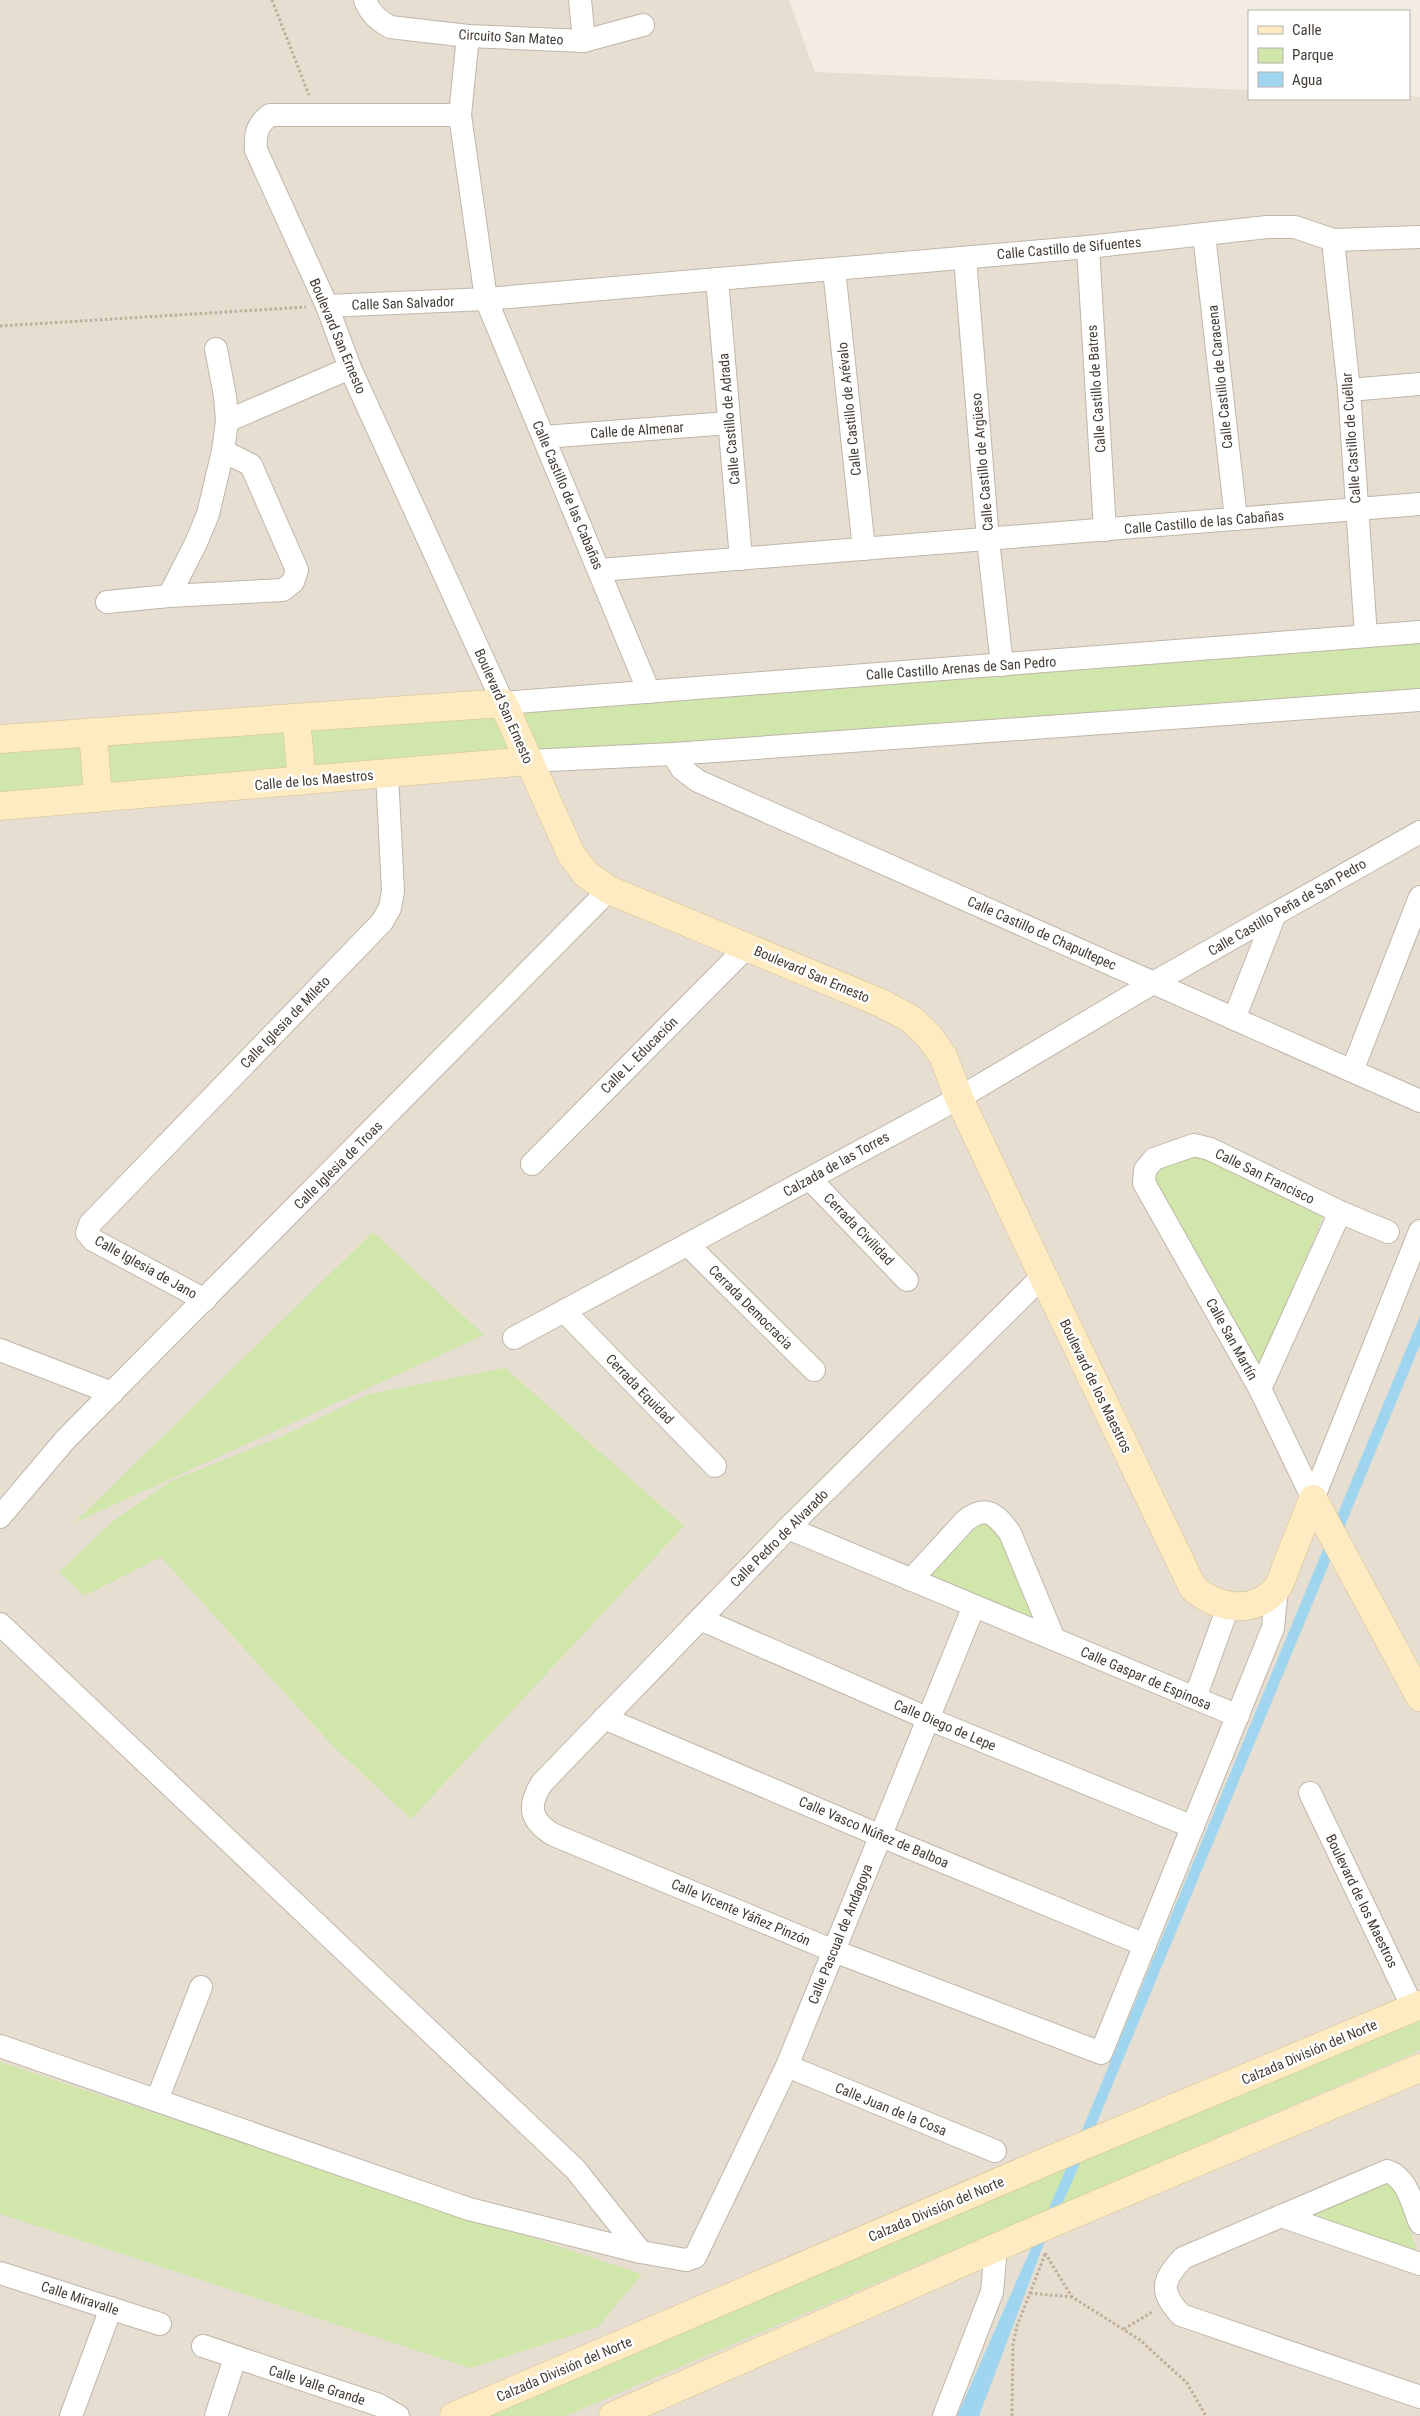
<svg xmlns="http://www.w3.org/2000/svg" width="1420" height="2416" viewBox="0 0 1420 2416" font-family="'Roboto Condensed',sans-serif">
<rect width="100%" height="100%" fill="#f2ece3"/>
<!-- residential -->
<polygon fill="#e6ded1" points="0,0 789,0 815,72 1249,90 1249,99 1409,99 1409,96 1420,97 1420,2416 0,2416"/>
<!-- green -->
<g fill="#d0e6ab">
<polygon points="1420,636 1420,696 0,799 0,744"/>
<polygon points="1194,1152 1325,1212 1257,1373 1151,1184 1161,1164"/>
<polygon points="373,1232 484,1335 74,1523"/>
<polygon points="505,1368 684,1526 411,1819 332,1745 161,1557 84,1596 59,1572 113,1521 171,1481 276,1439 370,1394"/>
<polygon points="979,1524 991,1525 999,1536 1035,1622 930,1575"/>
<polygon points="1420,2014 1420,2050 1408,2056 565,2416 466,2416"/>
<polygon points="0,2062 642,2274 598,2327 470,2368 0,2214"/>
<polygon points="1385,2177 1394,2183 1417,2251 1296,2215"/>
</g>
<!-- water -->
<polygon fill="#9fd5ef" points="1420,1316 1420,1345 1073,2180 1043,2246 979,2416 957,2416 1063,2176"/>
<g fill="none" stroke-linecap="round" stroke-linejoin="round">
<defs>
<g id="street">
<path d="M365,0c5,13 13,20 25,27l78,9 116,5 59,-16"/>
<polyline points="580,0 584,41"/>
<polyline points="468,36 460,115 486,299 649,692"/>
<path d="M460,115h-190c-13,10 -15,18 -14,35l71,156 23,62 153,335 917,-71"/>
<polyline points="1204,234 1236,519"/>
<polyline points="1333,240 1349,390 1366,636"/>
<polyline points="1088,247 1105,530"/>
<polyline points="965,258 988,540 1002,665"/>
<polyline points="834,269 864,549"/>
<polyline points="717,279 741,559"/>
<polyline points="327,306 486,299 1088,247 1267,227 1295,227 1333,240 1420,237"/>
<polyline points="1349,390 1420,384"/>
<polyline points="227,421 350,368"/>
<polyline points="544,437 729,423"/>
<polyline points="600,570 1420,504"/>
<polyline points="169,596 196,543 208,514 223,451 227,421 225,396 216,349"/>
<polyline points="107,602 169,596 283,590 293,582 297,570 251,465 223,451"/>
<polyline points="673,754 682,769 698,781 1420,1101"/>
<polyline points="529,761 673,754 1420,700"/>
<polyline points="1234,1019 1275,914"/>
<polyline points="1352,1071 1420,897"/>
<polyline points="532,1164 747,947"/>
<polyline points="810,1179 907,1280"/>
<polyline points="688,1245 814,1370"/>
<path d="M1043,1276l-255,252 -246,255c-15,23 -12,38 12,52l280,116 267,102 172,-425 4,-40"/>
<polyline points="205,1300 93,1240 87,1233 90,1224 382,922 390,908 393,891 387,774"/>
<polyline points="564,1311 715,1466"/>
<polyline points="514,1338 959,1098 1153,983 1420,832"/>
<polyline points="0,1350 112,1393"/>
<polyline points="1260,1389 1340,1212"/>
<polyline points="1313,1499 1260,1389 1144,1183 1145,1170 1154,1159 1194,1145 1210,1149 1340,1212 1388,1232"/>
<polyline points="1313,1499 1420,1231"/>
<polyline points="0,1517 65,1440 609,890"/>
<polyline points="788,1528 1238,1716"/>
<path d="M911,1580l54,-59c21,-17 31,-7 45,12l44,106"/>
<polyline points="700,1619 929,1719 1193,1827"/>
<polyline points="0,1624 575,2169 641,2252"/>
<polyline points="1195,1698 1228,1607"/>
<polyline points="604,1718 881,1836 1145,1945"/>
<polyline points="1310,1793 1413,2008"/>
<polyline points="0,2046 469,2209 641,2252 686,2260 695,2257 787,2066 974,1606"/>
<polyline points="787,2066 995,2151"/>
<polyline points="157,2100 201,1987"/>
<polyline points="1281,2216 1420,2264"/>
<path d="M1420,2223c-8,-19 -12,-45 -33,-52l-204,87c-21,23 -24,33 -2,57l239,82"/>
<polyline points="0,2273 160,2324"/>
<polyline points="203,2346 379,2405 398,2416"/>
<polyline points="71,2416 111,2308"/>
<polyline points="216,2416 235,2358"/>
<polyline points="944,2416 992,2292 996,2248"/>
</g>
<g id="secondary">
<polyline points="296,718 302,781"/>
<polyline points="93,732 98,798"/>
<path d="M0,739l503,-36 68,151 15,20 23,16 272,113 30,16 18,17 14,20 16,42 84,178 150,312c24,20 60,28 83,1 6,-6 8,-17 11,-25 9,-22 17,-43 26,-65"/>
<polyline points="0,806 529,761"/>
<polyline points="1313,1499 1420,1697"/>
<polyline points="454,2416 1059,2156 1420,2005"/>
<polyline points="613,2416 1036,2230 1420,2068"/>
</g>
</defs>
<!-- street casing -->
<use href="#street" stroke="#c0b6a9" stroke-width="24"/>
<!-- secondary casing -->
<use href="#secondary" stroke="#d5bf95" stroke-width="29"/>
<!-- path -->
<g stroke="#bfae97" stroke-width="3" stroke-dasharray="2.5 2.5" stroke-linecap="butt">
<polyline points="272,0 309,95"/>
<polyline points="0,326 306,307"/>
<polyline points="1045,2253 1072,2297 1140,2340 1187,2383 1206,2416"/>
<polyline points="1030,2293 1072,2297"/>
<polyline points="1124,2329 1154,2311"/>
<polyline points="1012,2416 1013,2344 1017,2326 1046,2252"/>
</g>
<!-- street -->
<use href="#street" stroke="#fff" stroke-width="22"/>
<!-- secondary -->
<use href="#secondary" stroke="#feebc1" stroke-width="28"/>
</g>
<g text-anchor="middle" dominant-baseline="central" stroke-width="5" stroke-linejoin="round" paint-order="stroke">
<!-- street labels -->
<g font-size="14" fill="#433c34" stroke="#fff">
<text transform="translate(511 37) rotate(3)">Circuito San Mateo</text>
<text transform="translate(1069 248) rotate(-5)">Calle Castillo de Sifuentes</text>
<text transform="translate(403 303) rotate(-2)">Calle San Salvador</text>
<text transform="translate(338 336) rotate(67)">Boulevard San Ernesto</text>
<text transform="translate(1220 377) rotate(-96)">Calle Castillo de Caracena</text>
<text transform="translate(1096 389) rotate(-94)">Calle Castillo de Batres</text>
<text transform="translate(849 409) rotate(-96)">Calle Castillo de Arévalo</text>
<text transform="translate(729 419) rotate(-95)">Calle Castillo de Adrada</text>
<text transform="translate(637 430) rotate(-4)">Calle de Almenar</text>
<text transform="translate(1351 438) rotate(-94)">Calle Castillo de Cuéllar</text>
<text transform="translate(982 462) rotate(-95)">Calle Castillo de Argüeso</text>
<text transform="translate(568 495) rotate(67)">Calle Castillo de las Cabañas</text>
<text transform="translate(1204 522) rotate(-5)">Calle Castillo de las Cabañas</text>
<text transform="translate(961 668) rotate(-4)">Calle Castillo Arenas de San Pedro</text>
<text transform="translate(504 706) rotate(66)">Boulevard San Ernesto</text>
<text transform="translate(314 780) rotate(-5)">Calle de los Maestros</text>
<text transform="translate(1287 907) rotate(-30)">Calle Castillo Peña de San Pedro</text>
<text transform="translate(1042 933) rotate(24)">Calle Castillo de Chapultepec</text>
<text transform="translate(812 974) rotate(23)">Boulevard San Ernesto</text>
<text transform="translate(285 1022) rotate(-46)">Calle Iglesia de Mileto</text>
<text transform="translate(639 1055) rotate(-45)">Calle L. Educación</text>
<text transform="translate(836 1164) rotate(-29)">Calzada de las Torres</text>
<text transform="translate(338 1165) rotate(-45)">Calle Iglesia de Troas</text>
<text transform="translate(1265 1176) rotate(26)">Calle San Francisco</text>
<text transform="translate(859 1229) rotate(46)">Cerrada Civilidad</text>
<text transform="translate(146 1267) rotate(29)">Calle Iglesia de Jano</text>
<text transform="translate(751 1307) rotate(45)">Cerrada Democracia</text>
<text transform="translate(1232 1339) rotate(61)">Calle San Martín</text>
<text transform="translate(1096 1386) rotate(64)">Boulevard de los Maestros</text>
<text transform="translate(640 1389) rotate(46)">Cerrada Equidad</text>
<text transform="translate(779 1538) rotate(-45)">Calle Pedro de Alvarado</text>
<text transform="translate(1146 1678) rotate(23)">Calle Gaspar de Espinosa</text>
<text transform="translate(945 1725) rotate(23)">Calle Diego de Lepe</text>
<text transform="translate(874 1832) rotate(23)">Calle Vasco Núñez de Balboa</text>
<text transform="translate(1362 1901) rotate(64)">Boulevard de los Maestros</text>
<text transform="translate(741 1912) rotate(23)">Calle Vicente Yáñez Pinzón</text>
<text transform="translate(840 1934) rotate(-68)">Calle Pascual de Andagoya</text>
<text transform="translate(1309 2052) rotate(-23)">Calzada División del Norte</text>
<text transform="translate(891 2109) rotate(22)">Calle Juan de la Cosa</text>
<text transform="translate(936 2209) rotate(-23)">Calzada División del Norte</text>
<text transform="translate(80 2298) rotate(18)">Calle Miravalle</text>
<text transform="translate(564 2369) rotate(-23)">Calzada División del Norte</text>
<text transform="translate(317 2385) rotate(18)">Calle Valle Grande</text>
</g>
</g>
<!-- legend -->
<rect x="1248" y="10" width="162" height="90" fill="#ffffff" stroke="#b4b1ae"/>
<rect x="1258" y="26" width="25" height="8" fill="#feebc1" stroke="#b4b1ae"/>
<text x="1292" y="35" font-size="15" fill="#433c34">Calle</text>
<rect x="1258" y="48" width="25" height="15" fill="#d0e6ab" stroke="#b4b1ae"/>
<text x="1292" y="60" font-size="15" fill="#433c34">Parque</text>
<rect x="1258" y="72" width="25" height="15" fill="#9fd5ef" stroke="#b4b1ae"/>
<text x="1292" y="85" font-size="15" fill="#433c34">Agua</text>
</svg>
